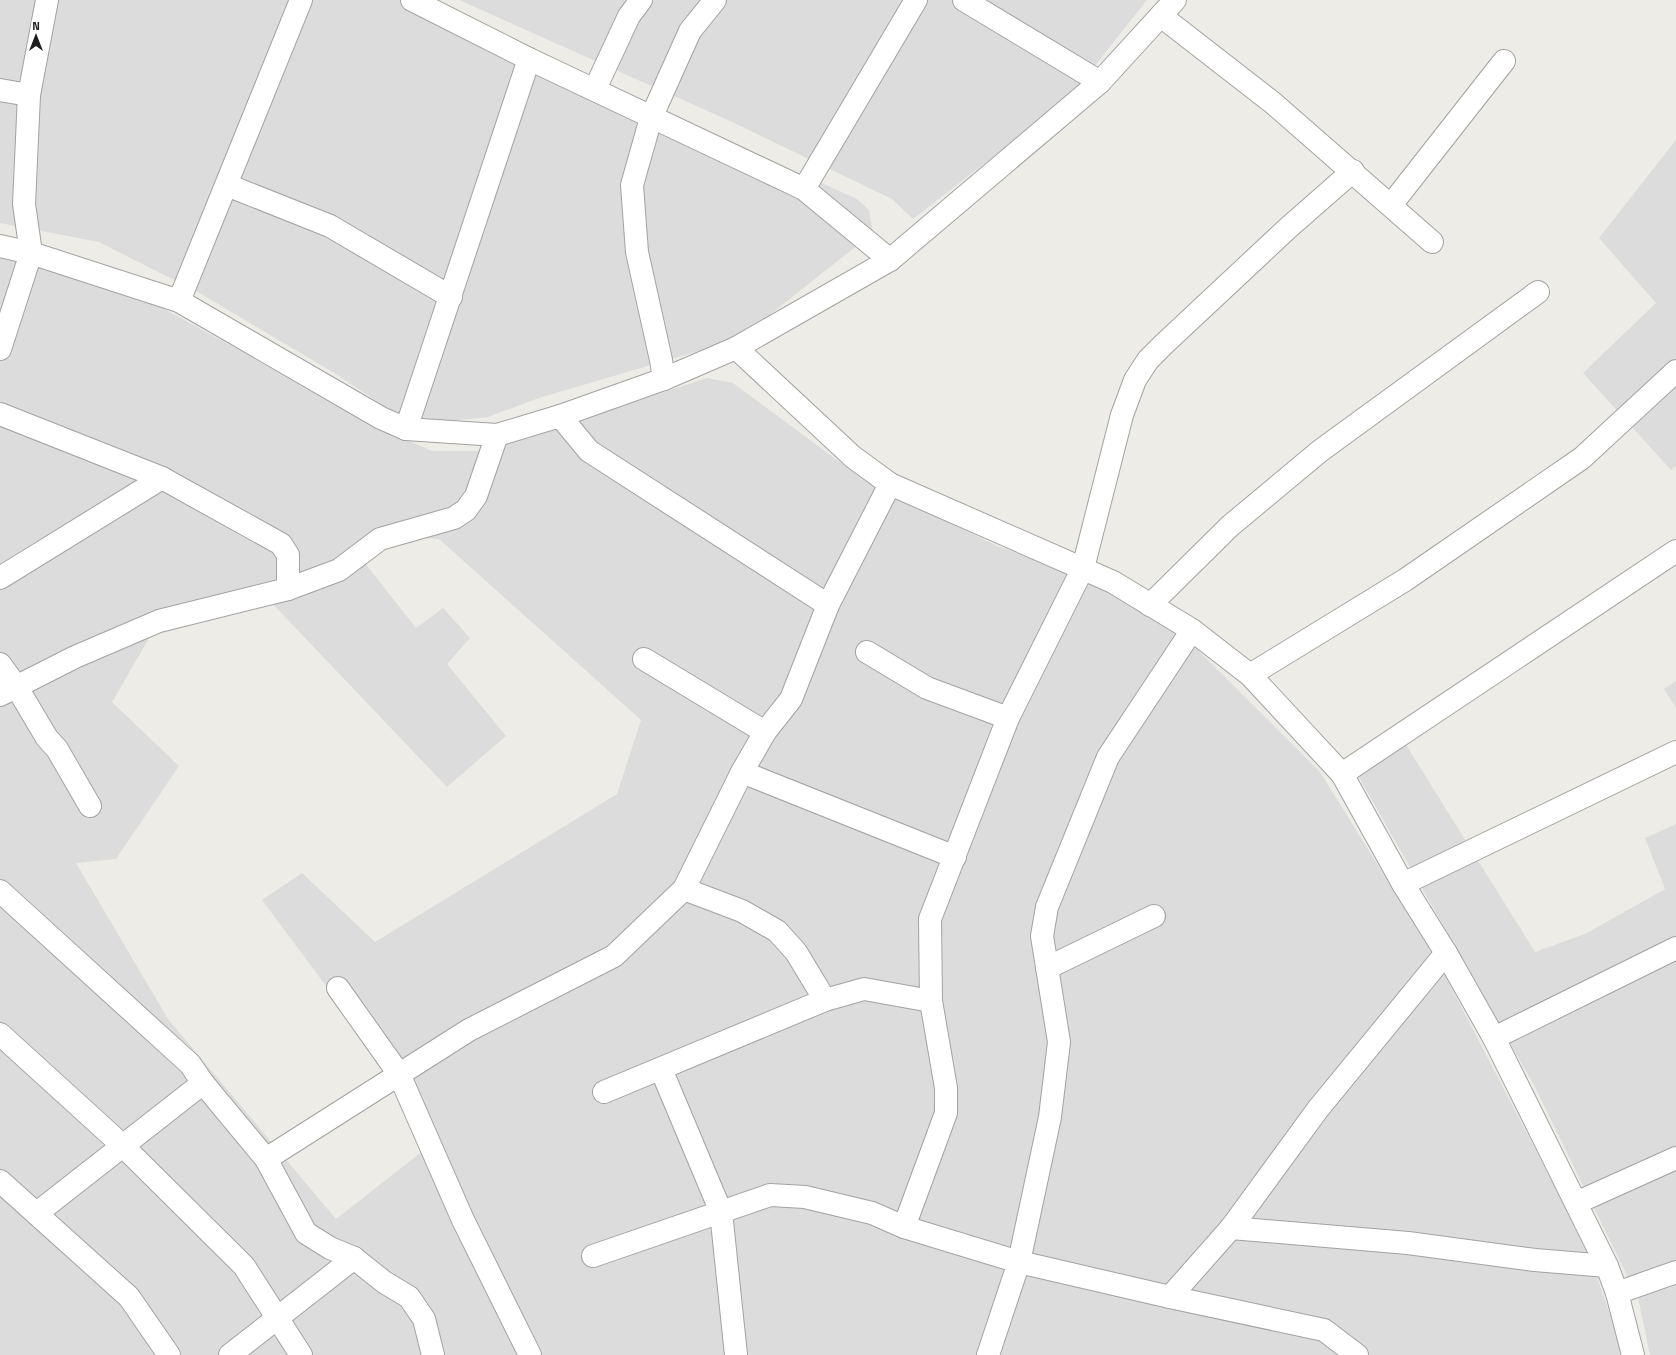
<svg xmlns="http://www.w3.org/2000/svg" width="1676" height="1355" viewBox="0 0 1676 1355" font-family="'Titillium Web',sans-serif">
<rect width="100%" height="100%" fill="#eeece6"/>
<!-- residential -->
<g fill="#dcdcdc" fill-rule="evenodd">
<polygon points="0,0 413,0 426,4 857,199 869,210 873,233 739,339 539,398 488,417 441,422 396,414 336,374 196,291 99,242 0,223"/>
<polygon points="459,0 1147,0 1070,97 913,219 892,199 730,121"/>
<polygon points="1676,140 1676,466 1671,470 1583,373 1656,303 1599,238"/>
<path d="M0,254l126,34 260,143 46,20h53l222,-73 26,5 131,97 133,66 98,34 91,58 134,134 118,190 150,289 36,104h-1624zM394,537l45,2 202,181 -24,74 -242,148 -73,-69 -40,27 129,173 32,78 -87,68 -168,-200 -92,-156 40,-4 63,-93 -67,-64 40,-69 115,-35 180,189 59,-51 -59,-72 23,-26 -27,-30 -27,20 -52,-66z"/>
<polygon points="1676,681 1676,708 1664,689"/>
<polygon points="1403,740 1535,952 1585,934 1665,889 1645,838 1676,824 1676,1355 1650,1355 1638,1298 1535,1087 1357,774"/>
</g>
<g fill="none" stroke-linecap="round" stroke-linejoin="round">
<defs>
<g id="minor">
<polyline points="412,0 529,59 804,189 890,260"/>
<polyline points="964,0 1100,82"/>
<polyline points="1161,16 1273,103 1432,242"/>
<polyline points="595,89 629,16 641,0"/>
<polyline points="0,90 29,95"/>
<polyline points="227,185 330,226 451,297"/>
<polyline points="804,189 916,0"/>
<polyline points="1391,205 1504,61"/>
<polyline points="0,246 31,253 179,301 381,418 406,429 497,435 560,416 664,379 736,348 890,260 1100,82 1175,0"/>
<polyline points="179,301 301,0"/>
<polyline points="736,348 853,457 890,484 1113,582 1192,630 1250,675 1342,774 1403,884 1446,953 1494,1038 1607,1266 1617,1293 1633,1355"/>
<polyline points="0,349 31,253 24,204 29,95 47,0"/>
<polyline points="664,379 661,360 637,252 632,185 651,118 690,31 715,0"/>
<polyline points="0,414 162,478 281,544 288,555 288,589"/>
<polyline points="560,416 589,451 828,605"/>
<polyline points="406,429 529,59"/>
<polyline points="0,578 162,478"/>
<polyline points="1150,605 1230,526 1320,451 1538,292"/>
<polyline points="867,652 927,688 1008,718"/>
<polyline points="644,659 765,732"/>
<polyline points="0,664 16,686 47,738 57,749 90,806"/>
<polyline points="1250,675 1405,580 1582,458 1676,371"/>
<polyline points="0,695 75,657 159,621 288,589 339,570 380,539 454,518 466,510 476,496 497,435"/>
<polyline points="742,772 955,857"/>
<polyline points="1342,774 1676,551"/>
<polyline points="1403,884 1676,752"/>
<polyline points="684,889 742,911 777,931 796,952 825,1000"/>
<polyline points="0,891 190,1064 203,1083 266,1159 306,1233 330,1248 354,1258 384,1282 409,1297 424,1319 433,1355"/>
<polyline points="1047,968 1154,916"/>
<polyline points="338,988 399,1074 463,1220 530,1355"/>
<polyline points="0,1034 123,1146 244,1266 301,1355"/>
<polyline points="1494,1038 1676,948"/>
<polyline points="661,1069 721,1212 736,1355"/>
<polyline points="604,1092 825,1000 864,989 931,1001"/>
<polyline points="266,1159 469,1030 614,956 684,889 742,772 765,732 791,699 828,605 890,484"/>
<polyline points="0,1181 129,1297 169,1355"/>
<polyline points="1576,1203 1676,1158"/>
<polyline points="37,1213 203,1083"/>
<polyline points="904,1227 946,1113 946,1088 931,1001 930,919 1008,718 1083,568 1122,415 1135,380 1148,360 1164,344 1288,228 1353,171"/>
<polyline points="1231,1228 1408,1243 1535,1260 1607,1266"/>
<polyline points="593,1256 770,1195 805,1197 872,1213 904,1227 1019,1262 1170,1297 1324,1330 1357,1355"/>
<polyline points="1617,1293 1676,1272"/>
<polyline points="1170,1297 1231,1228 1318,1109 1446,953"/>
<polyline points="230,1355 354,1258"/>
<polyline points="988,1355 1019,1262 1050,1117 1059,1042 1042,936 1047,907 1108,757 1192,630"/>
</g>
</defs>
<!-- minor casing -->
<use href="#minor" stroke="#a2a2a2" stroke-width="24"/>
<!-- minor -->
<use href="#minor" stroke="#fff" stroke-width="22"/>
</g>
<!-- north arrow -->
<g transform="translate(36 36)" stroke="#ffffff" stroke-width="3" paint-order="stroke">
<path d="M0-3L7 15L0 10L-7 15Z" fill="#1e1e1e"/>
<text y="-6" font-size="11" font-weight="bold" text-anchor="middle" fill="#1e1e1e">N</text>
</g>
</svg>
